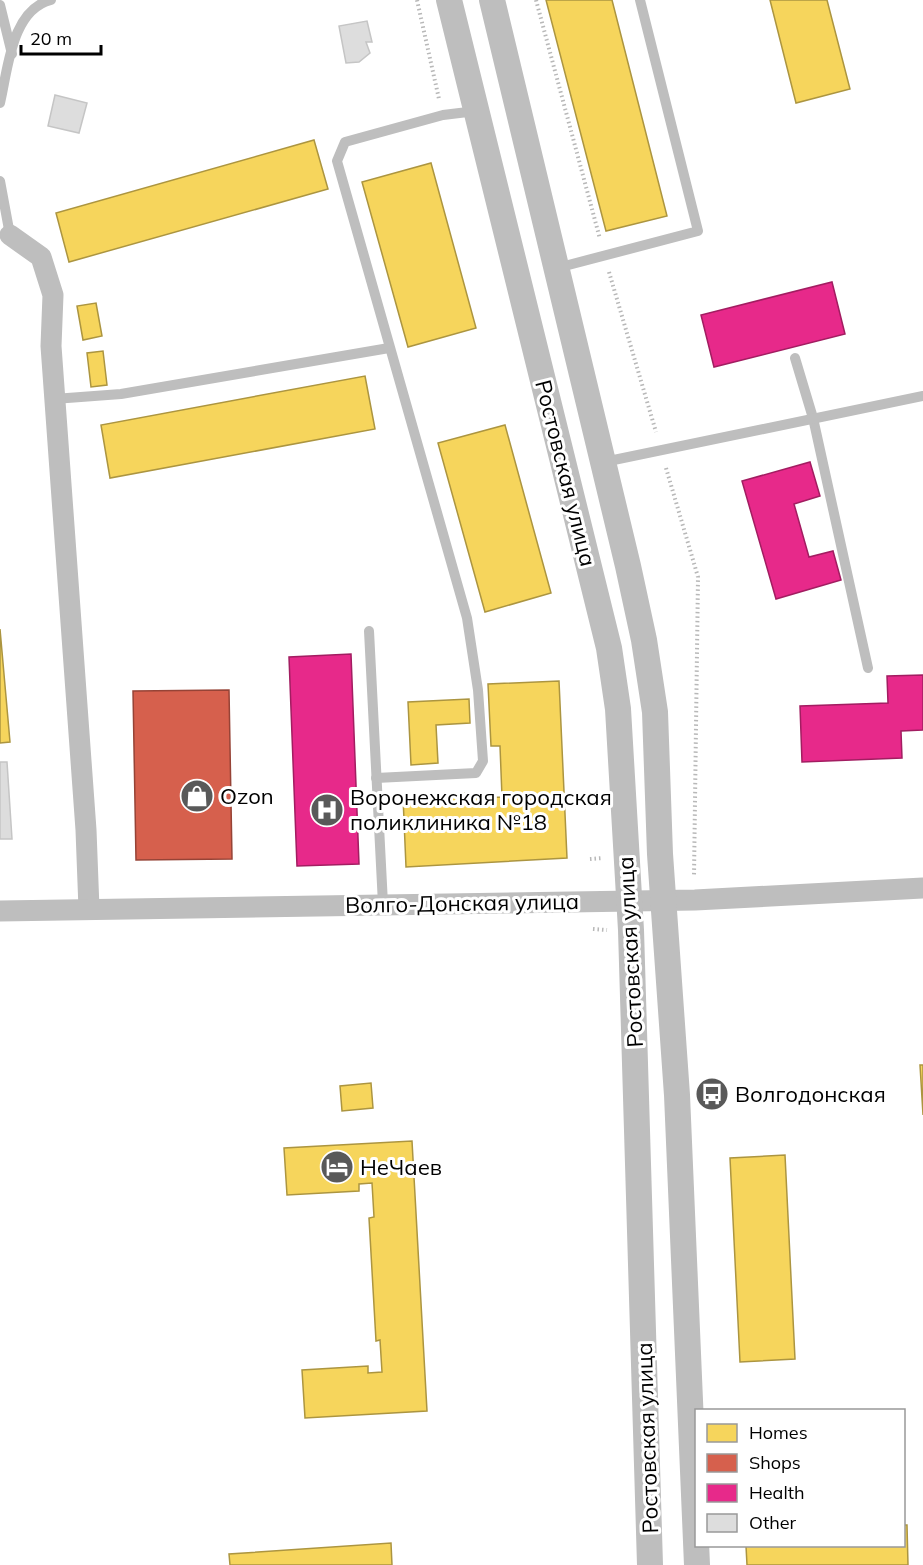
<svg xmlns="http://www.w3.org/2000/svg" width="923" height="1565" viewBox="0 0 923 1565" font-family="Mulish,sans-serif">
<rect width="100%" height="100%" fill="#fff"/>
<!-- homes -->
<g fill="#f6d55c" stroke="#ac9540" stroke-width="1.5">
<polygon points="546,0 612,0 667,216 606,231"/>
<polygon points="770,0 827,0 850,89 796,103"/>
<polygon points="314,140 328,189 69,262 56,213"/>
<polygon points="431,163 476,328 408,347 362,182"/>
<polygon points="96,303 102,336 83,340 77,306"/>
<polygon points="103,351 107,385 91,387 87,353"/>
<polygon points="365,376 375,429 110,478 101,425"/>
<polygon points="505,425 551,593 485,612 438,443"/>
<polygon points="0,629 10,742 0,743"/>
<polygon points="559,681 567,858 406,867 403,797 464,793 464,799 502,797 500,746 491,746 488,684"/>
<polygon points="469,699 470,723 436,725 438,763 411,765 408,702"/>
<polygon points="920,1065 923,1065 923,1115"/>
<polygon points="371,1083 373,1108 342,1111 340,1086"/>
<polygon points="412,1141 427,1411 305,1418 302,1370 368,1366 368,1373 382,1372 380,1340 376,1341 369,1218 374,1217 372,1183 359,1184 359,1191 287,1195 284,1148"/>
<polygon points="785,1155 795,1359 740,1362 730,1158"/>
<polygon points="904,1525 907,1525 908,1565 747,1565 746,1546 904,1546"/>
<polygon points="391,1543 392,1565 230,1565 229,1554"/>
</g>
<!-- shops -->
<polygon fill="#d6604d" stroke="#964336" stroke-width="1.5" points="229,690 232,859 136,860 133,691"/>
<!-- health -->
<g fill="#e7298a" stroke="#a21d61" stroke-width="1.5">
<polygon points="832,282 845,334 714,367 701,315"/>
<polygon points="810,462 820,496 794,504 809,557 833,551 841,580 776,599 742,481"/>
<polygon points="351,654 359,864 297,866 289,657"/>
<polygon points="923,675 923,730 901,731 902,758 802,762 800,706 888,703 887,676"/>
</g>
<!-- building -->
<g fill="#ddd" stroke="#c5c5c5" stroke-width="1.5">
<polygon points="367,21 372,42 366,42 370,53 359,62 346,63 339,26"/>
<polygon points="55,95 87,103 79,133 48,126"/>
<polygon points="0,762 7,762 12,839 0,839"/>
</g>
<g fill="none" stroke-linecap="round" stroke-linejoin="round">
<!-- path -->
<g stroke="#b8b8b8" stroke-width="4" stroke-dasharray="1.5 3" stroke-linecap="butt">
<polyline points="417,0 439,99"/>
<polyline points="536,0 600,239"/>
<polyline points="609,272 656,432"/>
<polyline points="666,468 698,577 694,876"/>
<polyline points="590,859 603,858"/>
<polyline points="593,929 607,930"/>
</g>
<!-- service -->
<g stroke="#bebebe" stroke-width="10">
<polyline points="0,5 12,54"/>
<path d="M0,103c8,-33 11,-93 51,-103"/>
<polyline points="0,181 10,235 6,236"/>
<polyline points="557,268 698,231 640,0"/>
<polyline points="795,358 813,418 868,668"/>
<polyline points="54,399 121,394 389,348"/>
<polyline points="604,462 923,396"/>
<polyline points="369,631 383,904"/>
<polyline points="376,778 476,773 483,761 478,690 467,618 337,161 345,142 443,115 476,111"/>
</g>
<!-- minor -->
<g stroke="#bebebe" stroke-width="21">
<polyline points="10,235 41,257 53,295 51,346 86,830 89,909"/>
<polyline points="0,911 695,900 923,888"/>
</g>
<!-- tertiary -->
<g stroke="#bebebe" stroke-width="26">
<polyline points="449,0 609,648 618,709 631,930 650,1565"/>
<polyline points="492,0 628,566 644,640 655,712 660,854 677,1095 697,1565"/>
</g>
</g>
<!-- icons -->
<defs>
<symbol id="shop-disc" viewBox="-11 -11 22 22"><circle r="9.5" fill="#595959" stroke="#fff"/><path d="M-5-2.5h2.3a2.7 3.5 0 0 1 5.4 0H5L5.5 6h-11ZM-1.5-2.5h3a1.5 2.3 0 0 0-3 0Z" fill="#fff"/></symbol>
<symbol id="hospital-disc" viewBox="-11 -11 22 22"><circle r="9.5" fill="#595959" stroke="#fff"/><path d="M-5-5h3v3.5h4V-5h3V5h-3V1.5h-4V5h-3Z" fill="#fff"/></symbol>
<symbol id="bus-disc" viewBox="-11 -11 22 22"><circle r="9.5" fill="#595959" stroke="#fff"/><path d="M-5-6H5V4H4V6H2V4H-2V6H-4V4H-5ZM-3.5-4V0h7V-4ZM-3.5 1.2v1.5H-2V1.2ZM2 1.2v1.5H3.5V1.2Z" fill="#fff"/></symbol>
<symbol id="hotel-disc" viewBox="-11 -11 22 22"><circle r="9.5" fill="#595959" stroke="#fff"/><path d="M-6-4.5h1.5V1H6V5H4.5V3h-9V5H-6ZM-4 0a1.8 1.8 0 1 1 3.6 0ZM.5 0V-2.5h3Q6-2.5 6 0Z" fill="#fff"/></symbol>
</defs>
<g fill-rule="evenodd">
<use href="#shop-disc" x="178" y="777" width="38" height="38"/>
<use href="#hospital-disc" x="308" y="791" width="38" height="38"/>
<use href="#bus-disc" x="693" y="1075" width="38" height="38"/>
<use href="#hotel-disc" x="318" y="1148" width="38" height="38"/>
</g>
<g text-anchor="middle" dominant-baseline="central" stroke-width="6" stroke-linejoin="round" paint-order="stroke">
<!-- street labels -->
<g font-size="22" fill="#000" stroke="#fff">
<text transform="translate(566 473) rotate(76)">Ростовская улица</text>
<text transform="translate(462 903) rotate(-1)">Волго-Донская улица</text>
<text transform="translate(630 952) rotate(-93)">Ростовская улица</text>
<text transform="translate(647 1438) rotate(-92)">Ростовская улица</text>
</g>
<!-- poi labels -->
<g font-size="22" fill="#000" stroke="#fff" text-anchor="start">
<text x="220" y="796">Ozon</text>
<text x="350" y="797">Воронежская городская<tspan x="350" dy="25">поликлиника №18</tspan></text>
<text x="735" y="1094">Волгодонская</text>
<text x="360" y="1167">НеЧаев</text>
</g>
</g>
<!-- legend -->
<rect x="695" y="1409" width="210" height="138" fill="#ffffff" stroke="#999999" stroke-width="1.5"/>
<rect x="707" y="1424" width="30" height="18" fill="#f6d55c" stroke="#999999" stroke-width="1.5"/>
<text x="749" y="1439" font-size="18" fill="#000000">Homes</text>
<rect x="707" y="1454" width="30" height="18" fill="#d6604d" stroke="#999999" stroke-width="1.5"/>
<text x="749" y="1469" font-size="18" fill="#000000">Shops</text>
<rect x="707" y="1484" width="30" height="18" fill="#e7298a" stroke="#999999" stroke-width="1.5"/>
<text x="749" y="1499" font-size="18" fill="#000000">Health</text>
<rect x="707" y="1514" width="30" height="18" fill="#dddddd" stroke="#999999" stroke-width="1.5"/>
<text x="749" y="1529" font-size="18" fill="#000000">Other</text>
<!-- scale -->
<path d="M21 45v9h80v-9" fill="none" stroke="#000000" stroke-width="3"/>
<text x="30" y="45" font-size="18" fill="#000000" stroke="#ffffff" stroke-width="4.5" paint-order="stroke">20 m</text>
</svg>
